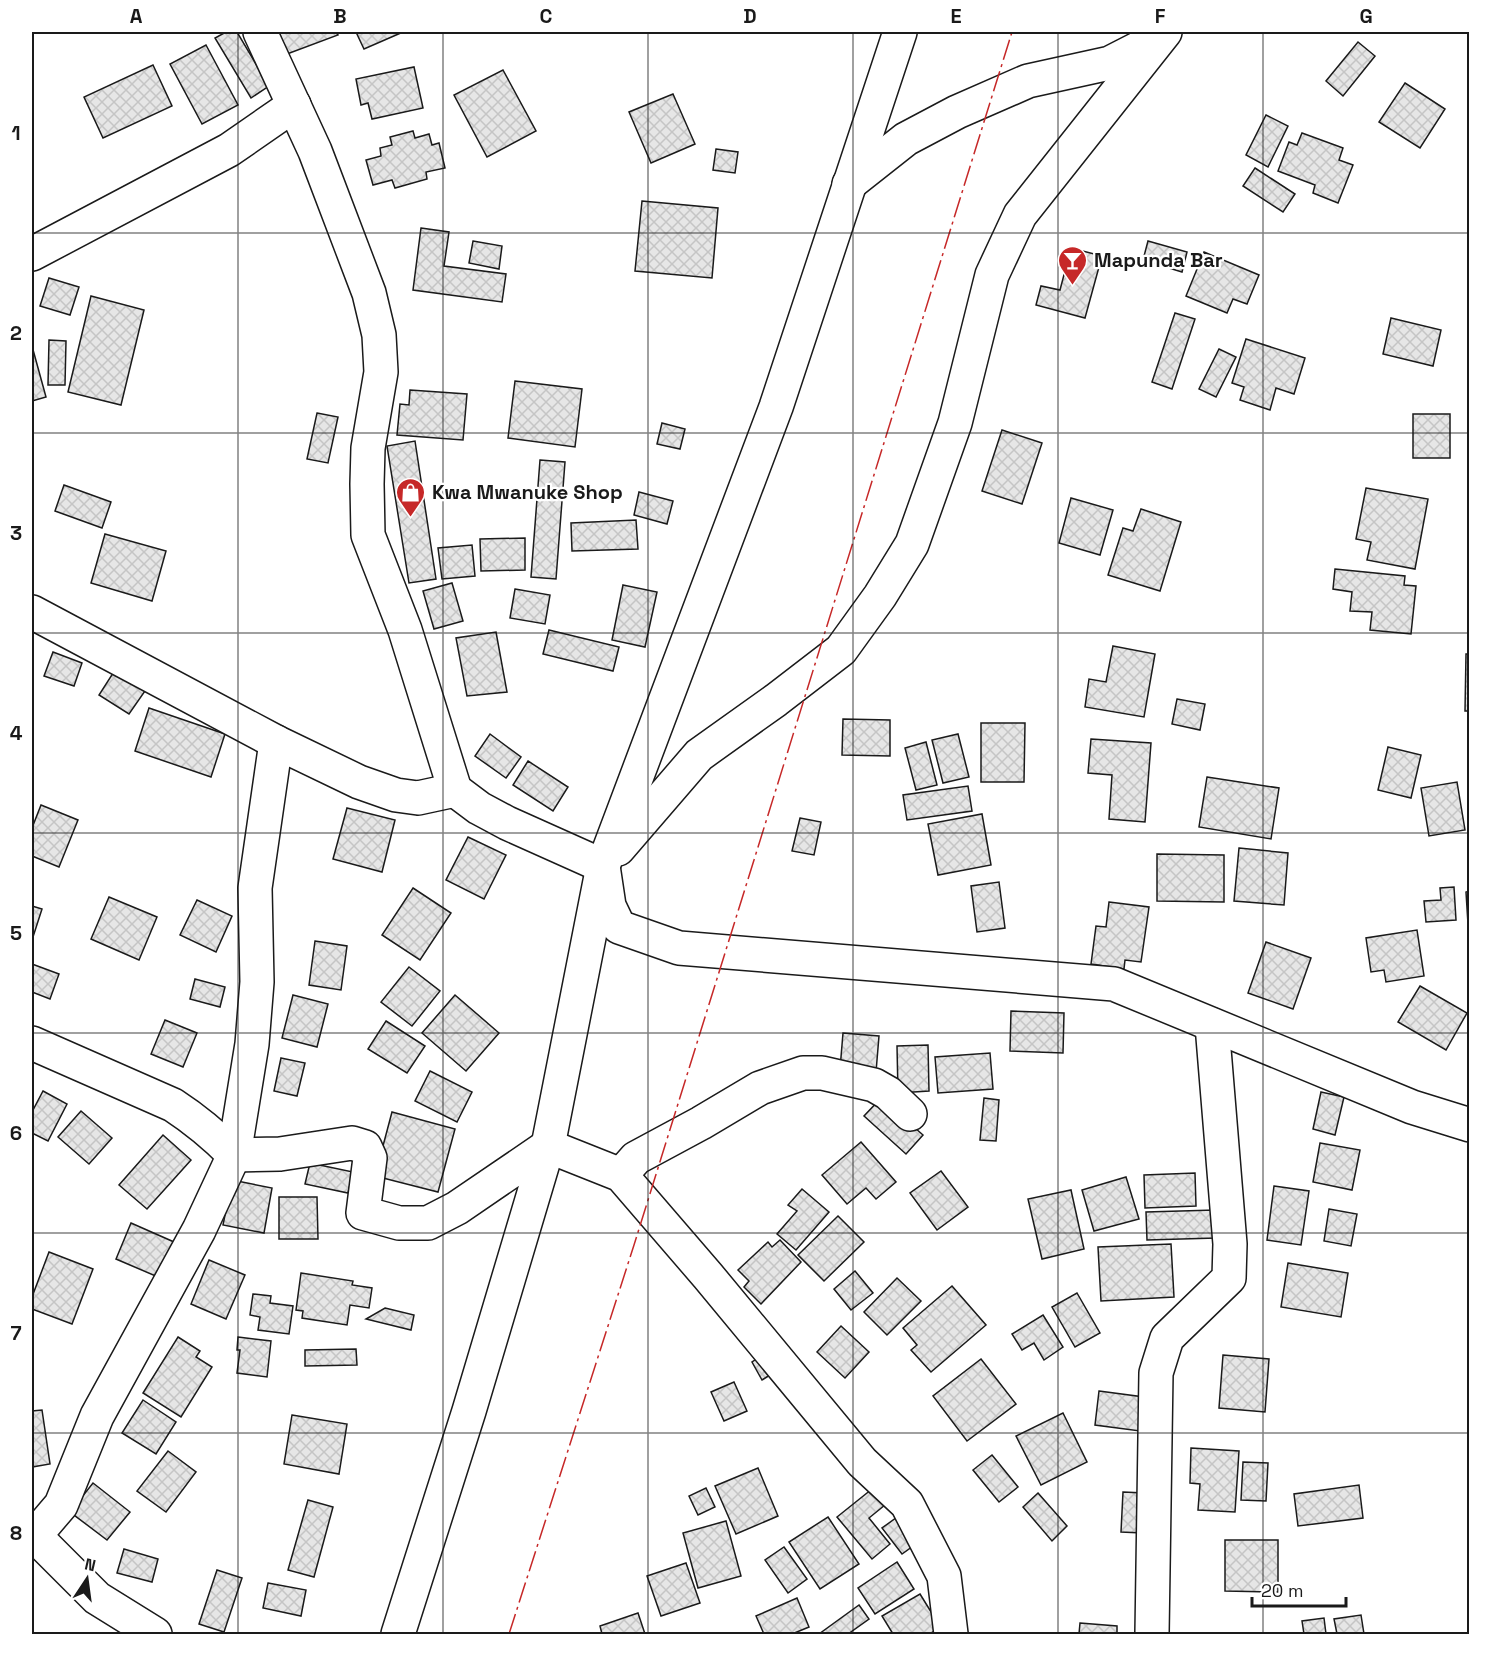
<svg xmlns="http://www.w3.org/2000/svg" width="1501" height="1666" viewBox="0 0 1501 1666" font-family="'Space Grotesk',sans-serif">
<defs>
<pattern id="building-cross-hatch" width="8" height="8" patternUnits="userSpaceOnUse" patternTransform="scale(1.5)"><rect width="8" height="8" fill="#e6e6e6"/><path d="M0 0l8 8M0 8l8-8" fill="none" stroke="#c5c5c5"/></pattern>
</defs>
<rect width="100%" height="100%" fill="#fff"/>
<!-- building -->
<g fill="url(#building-cross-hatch)" stroke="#1a1a1a" stroke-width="1.5">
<polygon points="226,32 237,32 269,86 251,98 215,38"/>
<polygon points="279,32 336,32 338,35 287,54"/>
<polygon points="356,32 403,32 364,49"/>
<polygon points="1358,42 1375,56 1343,96 1326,81"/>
<polygon points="206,45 238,105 202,124 170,64"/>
<polygon points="153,65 172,106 103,138 84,97"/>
<polygon points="414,67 423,108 372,119 368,103 361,105 356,79"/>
<polygon points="503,70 536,131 487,157 454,95"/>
<polygon points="1405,83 1445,109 1420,148 1379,122"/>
<polygon points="673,94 695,144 651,163 629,112"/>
<polygon points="1266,115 1288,126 1268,167 1246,155"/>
<polygon points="413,131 415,138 429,134 432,145 439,143 445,168 426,172 427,179 395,188 392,180 373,185 366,160 381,156 380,148 392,145 390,137"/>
<polygon points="1302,133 1343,148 1339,160 1353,165 1338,203 1313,193 1315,185 1278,171 1289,142 1297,145"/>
<polygon points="716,149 738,152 735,173 713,170"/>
<polygon points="1255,168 1295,194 1283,212 1243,186"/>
<polygon points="642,201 718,208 712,278 635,271"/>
<polygon points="421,228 449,232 444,266 506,274 502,302 413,290"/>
<polygon points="473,241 502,246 499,269 469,263"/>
<polygon points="1148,241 1187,252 1182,272 1143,260"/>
<polygon points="1071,248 1102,256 1085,318 1036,305 1041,286 1060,290"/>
<polygon points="1204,252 1259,275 1247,304 1233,299 1227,313 1186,296"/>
<polygon points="49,278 79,287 70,315 40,306"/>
<polygon points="91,296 144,310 121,405 68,392"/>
<polygon points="1175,313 1195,319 1172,389 1152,382"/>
<polygon points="1391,318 1441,330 1433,366 1383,354"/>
<polygon points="1246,339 1305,358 1294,394 1276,388 1270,410 1240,400 1244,387 1232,383"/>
<polygon points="49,340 66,341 65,385 48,385"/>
<polygon points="32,346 46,397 32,401"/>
<polygon points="1219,349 1236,357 1216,397 1199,389"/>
<polygon points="515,381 582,389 575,447 508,438"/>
<polygon points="410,390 467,394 463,440 397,435 400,404 409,405"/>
<polygon points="317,413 338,417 328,463 307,459"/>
<rect x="1413" y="414" width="37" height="44"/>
<polygon points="662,423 685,429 680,449 657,444"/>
<polygon points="1002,430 1042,443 1022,504 982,491"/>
<polygon points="415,441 436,579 409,583 387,446"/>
<polygon points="540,460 565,462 556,579 531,577"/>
<polygon points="64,485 111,502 102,528 55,511"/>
<polygon points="1366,488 1428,499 1415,569 1367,560 1371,542 1356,539"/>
<polygon points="639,492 673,501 667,524 634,515"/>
<polygon points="1071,498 1113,510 1100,555 1059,543"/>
<polygon points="1141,509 1181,522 1160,591 1108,575 1123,528 1133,531"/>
<polygon points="636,520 638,549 572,551 571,523"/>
<polygon points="105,534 166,551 152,601 91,583"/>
<polygon points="525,538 525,570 481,571 480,539"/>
<polygon points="472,545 475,576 442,579 438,548"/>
<polygon points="1335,569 1405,576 1404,585 1416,586 1411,634 1370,630 1372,612 1350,611 1352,592 1333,589"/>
<polygon points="452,583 463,621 434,629 423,591"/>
<polygon points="623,585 657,592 645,647 612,640"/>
<polygon points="515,589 550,595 545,624 510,618"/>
<polygon points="549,630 619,647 613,671 543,654"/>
<polygon points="496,632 507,692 467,696 456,638"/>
<polygon points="1113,646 1155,654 1144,717 1085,707 1089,679 1106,682"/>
<polygon points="53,652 82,663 74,686 44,676"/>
<polygon points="1466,654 1470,654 1470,711 1465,711"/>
<polygon points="115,670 145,691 129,714 99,695"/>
<polygon points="1177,699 1205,704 1200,730 1172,724"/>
<polygon points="149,708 225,734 211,777 135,751"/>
<polygon points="843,719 890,720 890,756 842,755"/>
<polygon points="981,723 1025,723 1024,782 981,782"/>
<polygon points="490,734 521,757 506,778 475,756"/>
<polygon points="958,734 969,777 943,783 932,740"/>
<polygon points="1091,739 1151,743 1145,822 1109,819 1112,775 1088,773"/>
<polygon points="926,742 937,785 916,790 905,748"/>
<polygon points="1388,747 1421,755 1411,798 1378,790"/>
<polygon points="528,761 568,787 553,811 513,785"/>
<polygon points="1207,777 1279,788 1271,839 1199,827"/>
<polygon points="1457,782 1465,830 1429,836 1421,788"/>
<polygon points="968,786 972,811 907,820 903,795"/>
<polygon points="41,805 78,820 59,867 32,856 32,828"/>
<polygon points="347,808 395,820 382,872 333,859"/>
<polygon points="982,814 991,865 938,875 928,824"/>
<polygon points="800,818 821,822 814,855 792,851"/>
<polygon points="468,837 506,855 484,899 446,880"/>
<polygon points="1239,848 1288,853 1284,905 1234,901"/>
<polygon points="1157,854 1224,855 1224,902 1157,901"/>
<polygon points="999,882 1005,928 977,932 971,886"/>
<polygon points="1454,887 1456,920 1426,922 1424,901 1441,900 1440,888"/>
<polygon points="413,888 451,913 420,960 382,935"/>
<polygon points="1470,891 1470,924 1468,924 1466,892"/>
<polygon points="109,897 157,917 139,960 91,939"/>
<polygon points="197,900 232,916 216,952 180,935"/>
<polygon points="1109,902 1149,907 1141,962 1125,960 1124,969 1091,964 1096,926 1106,927"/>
<polygon points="32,906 42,909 32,940"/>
<polygon points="1417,930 1424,976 1386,982 1384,970 1371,972 1366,938"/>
<polygon points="315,941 347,946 341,990 309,985"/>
<polygon points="1266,942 1311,958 1293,1009 1248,993"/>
<polygon points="32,964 59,974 50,999 32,992"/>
<polygon points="409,967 440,991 412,1026 381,1002"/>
<polygon points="195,979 225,987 220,1007 190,999"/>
<polygon points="1420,986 1467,1013 1446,1050 1398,1022"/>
<polygon points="293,995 328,1004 317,1047 282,1038"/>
<polygon points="455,995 499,1033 466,1071 422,1033"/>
<polygon points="1011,1011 1064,1013 1063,1053 1010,1051"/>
<polygon points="165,1020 197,1033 183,1067 151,1054"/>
<polygon points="386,1021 425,1046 407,1073 368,1049"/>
<polygon points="843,1033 879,1036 876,1072 840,1069"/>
<polygon points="928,1045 929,1091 898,1093 897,1046"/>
<polygon points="990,1053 993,1089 938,1093 935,1057"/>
<polygon points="281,1058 305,1063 297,1096 274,1091"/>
<polygon points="430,1071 472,1092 457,1122 415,1101"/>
<polygon points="43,1091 67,1104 48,1141 32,1133 32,1112"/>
<polygon points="1321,1092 1344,1097 1335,1135 1313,1129"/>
<polygon points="881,1098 923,1135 906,1154 864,1116"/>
<polygon points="984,1098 999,1100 996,1141 980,1140"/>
<polygon points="81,1111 112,1138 89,1164 58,1137"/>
<polygon points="392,1112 455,1129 438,1192 375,1176"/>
<polygon points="163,1135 191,1160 147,1209 119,1185"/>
<polygon points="861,1142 896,1182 876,1199 866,1188 847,1204 822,1175"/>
<polygon points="1320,1143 1360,1150 1352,1190 1313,1182"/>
<polygon points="310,1163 353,1172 348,1193 305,1184"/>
<polygon points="941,1171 968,1207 937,1230 910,1193"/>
<polygon points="1195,1173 1196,1206 1145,1208 1144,1175"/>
<polygon points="1126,1177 1139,1219 1094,1231 1082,1190"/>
<polygon points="232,1180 272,1188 264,1233 223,1225"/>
<polygon points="1274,1186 1309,1191 1301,1245 1267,1240"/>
<polygon points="802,1189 829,1212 796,1250 777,1234 797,1211 788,1205"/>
<polygon points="1071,1190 1084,1249 1042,1259 1028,1199"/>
<polygon points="279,1197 317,1197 318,1239 279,1239"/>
<polygon points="1329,1209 1357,1214 1351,1246 1324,1241"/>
<polygon points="1215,1210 1216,1238 1147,1240 1146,1212"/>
<polygon points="838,1216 864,1242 824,1281 798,1255"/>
<polygon points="131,1223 174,1242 158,1277 116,1259"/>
<polygon points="780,1240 801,1262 761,1304 744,1287 749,1281 738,1270 768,1242 772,1247"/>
<polygon points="1171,1244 1174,1297 1101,1301 1098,1247"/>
<polygon points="49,1252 93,1269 72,1324 32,1309 32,1297"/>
<polygon points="209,1260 245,1275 226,1319 191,1304"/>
<polygon points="1288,1263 1348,1273 1341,1317 1281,1307"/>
<polygon points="855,1271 873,1293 851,1310 834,1289"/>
<polygon points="301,1273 353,1281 352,1285 372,1288 369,1308 350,1305 347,1325 302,1318 303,1311 296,1310"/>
<polygon points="897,1278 921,1301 887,1335 864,1312"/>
<polygon points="952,1286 986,1325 931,1372 911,1350 917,1345 903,1328"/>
<polygon points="1077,1293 1100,1333 1075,1347 1052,1307"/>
<polygon points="253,1294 271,1296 270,1303 293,1306 289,1334 258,1330 260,1317 250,1315"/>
<polygon points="385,1308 414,1315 411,1330 366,1319"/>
<polygon points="1043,1315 1063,1347 1044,1360 1034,1343 1022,1350 1012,1334"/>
<polygon points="841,1326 869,1352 845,1378 817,1352"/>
<polygon points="178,1337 200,1351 196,1357 212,1367 181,1417 143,1393"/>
<polygon points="238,1337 271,1341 267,1377 237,1373 240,1350 237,1350"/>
<polygon points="356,1349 357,1365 305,1366 305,1350"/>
<polygon points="767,1352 778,1370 762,1380 752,1362"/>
<polygon points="1223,1355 1269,1359 1265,1412 1219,1408"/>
<polygon points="981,1359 1016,1404 967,1441 933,1396"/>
<polygon points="734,1382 747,1411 724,1421 711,1392"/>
<polygon points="1099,1391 1144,1397 1140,1431 1095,1425"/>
<polygon points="143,1400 176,1422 156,1454 122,1433"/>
<polygon points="42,1410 50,1464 32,1467 32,1411"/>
<polygon points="1063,1413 1087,1462 1041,1485 1016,1436"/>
<polygon points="292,1415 347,1424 339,1474 284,1464"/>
<polygon points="1191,1448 1239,1451 1235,1512 1198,1510 1200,1484 1190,1483"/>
<polygon points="168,1451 196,1472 166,1512 137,1491"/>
<polygon points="992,1455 1018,1487 999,1502 973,1470"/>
<polygon points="1243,1462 1268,1463 1266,1501 1241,1500"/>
<polygon points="758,1468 778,1516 736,1534 715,1486"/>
<polygon points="93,1483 130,1512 107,1540 70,1512"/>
<polygon points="1359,1485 1363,1518 1298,1526 1294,1494"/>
<polygon points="706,1488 715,1507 698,1515 689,1496"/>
<polygon points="872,1489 885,1505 869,1518 890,1544 872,1559 837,1517"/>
<polygon points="1123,1492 1144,1493 1142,1533 1121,1532"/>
<polygon points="1038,1493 1067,1526 1052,1541 1023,1507"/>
<polygon points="308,1500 333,1507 314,1577 288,1570"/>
<polygon points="900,1515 920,1541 902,1554 882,1528"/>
<polygon points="828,1517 859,1564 820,1589 789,1542"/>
<polygon points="726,1521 741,1576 698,1588 683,1533"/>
<polygon points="1225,1540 1278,1540 1278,1592 1225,1591"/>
<polygon points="784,1547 807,1579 788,1593 765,1560"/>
<polygon points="124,1549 158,1559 152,1582 117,1573"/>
<polygon points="897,1562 914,1589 875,1614 858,1588"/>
<polygon points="686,1563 700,1603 661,1616 647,1576"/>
<polygon points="217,1570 242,1578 224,1632 199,1624"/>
<polygon points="268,1583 306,1590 301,1616 263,1608"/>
<polygon points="920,1594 941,1628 929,1634 893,1634 882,1616"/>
<polygon points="797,1598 809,1627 792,1634 764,1634 756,1616"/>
<polygon points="859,1605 869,1619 848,1634 819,1634"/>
<polygon points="638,1613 645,1634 602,1634 600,1626"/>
<polygon points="1361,1615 1364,1634 1337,1634 1334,1619"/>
<polygon points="1324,1618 1326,1634 1304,1634 1302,1621"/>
<polygon points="1080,1623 1117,1626 1117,1634 1079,1634"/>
</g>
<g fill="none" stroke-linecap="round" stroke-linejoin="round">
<defs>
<g id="minor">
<polyline points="260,32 315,151 369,293 379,335 381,372 368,448 367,484 368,535 405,630 455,790 479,808 507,823 603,866 609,906 619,927 679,948 1114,984 1412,1107 1470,1125"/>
<polyline points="849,184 906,139 957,112 1028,81 1110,63 1151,42"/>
<polyline points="32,254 229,150 294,105"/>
<polyline points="32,612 276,742 359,782 396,795 418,798 455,790"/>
<polyline points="618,849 699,755 776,700 841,650 880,596 912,544 955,423 992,275 1020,215 1165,32"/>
<path d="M32,1043l141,62c23,15 42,31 61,50l46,-1 72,-11 13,4 5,11 -7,55 36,10h29l29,-15 91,-62 73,29 87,101 154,186 45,42 37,72 7,58"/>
<polyline points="621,1175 636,1158 701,1123 760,1088 803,1073 822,1073 874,1085 888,1093 910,1114"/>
<polyline points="35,1536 97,1598 155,1634"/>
<polyline points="32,1539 61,1505 97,1416 199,1230 234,1155 252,1044 257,982 255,888 276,742"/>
<polyline points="398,1634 469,1411 548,1146 603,866 776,407 900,32"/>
<polyline points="1152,1634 1156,1373 1167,1338 1229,1278 1230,1244 1212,1025"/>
</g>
</defs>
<!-- minor casing -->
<use href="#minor" stroke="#1a1a1a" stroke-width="36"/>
<!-- minor -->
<use href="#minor" stroke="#fff" stroke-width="33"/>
<!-- power -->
<polyline stroke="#c62828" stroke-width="1.5" stroke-dasharray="21 4.5 3 4.5" stroke-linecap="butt" points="509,1634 634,1245 1012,32"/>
</g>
<!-- grid -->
<path fill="none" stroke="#1a1a1a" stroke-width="1.5" stroke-opacity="0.55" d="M238,32v1602M443,32v1602M648,32v1602M853,32v1602M1058,32v1602M1263,32v1602M32,233h1438M32,433h1438M32,633h1438M32,833h1438M32,1033h1438M32,1233h1438M32,1433h1438"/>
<!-- icons -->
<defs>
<symbol id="bar-pin" viewBox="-11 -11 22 30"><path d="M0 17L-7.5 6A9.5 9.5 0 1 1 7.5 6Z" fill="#c62828" stroke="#fff"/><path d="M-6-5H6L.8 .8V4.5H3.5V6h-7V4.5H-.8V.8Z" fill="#fff"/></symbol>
<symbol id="shop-pin" viewBox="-11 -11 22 30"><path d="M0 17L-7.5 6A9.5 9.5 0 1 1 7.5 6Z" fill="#c62828" stroke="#fff"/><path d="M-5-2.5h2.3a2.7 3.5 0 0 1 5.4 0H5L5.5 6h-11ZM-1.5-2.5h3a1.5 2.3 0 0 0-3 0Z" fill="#fff"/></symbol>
</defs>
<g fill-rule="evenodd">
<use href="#bar-pin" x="1056" y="244" width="33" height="45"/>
<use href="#shop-pin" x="394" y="476" width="33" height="45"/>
</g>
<g text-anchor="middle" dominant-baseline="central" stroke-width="4.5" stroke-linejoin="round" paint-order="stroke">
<!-- poi labels -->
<g font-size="20" font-weight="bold" fill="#1a1a1a" stroke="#fff" text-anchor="start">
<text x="1094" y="260">Mapunda Bar</text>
<text x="432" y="492">Kwa Mwanuke Shop</text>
</g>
</g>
<!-- border -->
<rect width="1501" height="1666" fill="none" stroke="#ffffff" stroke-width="66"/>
<!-- north arrow -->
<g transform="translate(87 1579) rotate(13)" stroke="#ffffff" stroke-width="4.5" paint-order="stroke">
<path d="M0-4.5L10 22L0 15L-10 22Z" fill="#1a1a1a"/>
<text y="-9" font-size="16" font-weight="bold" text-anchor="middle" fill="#1a1a1a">N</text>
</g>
<!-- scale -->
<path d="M1252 1597v9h94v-9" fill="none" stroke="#1a1a1a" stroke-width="3"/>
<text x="1261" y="1597" font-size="18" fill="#1a1a1a" stroke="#ffffff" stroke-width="4.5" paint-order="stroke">20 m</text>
<rect x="33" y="33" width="1435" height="1600" fill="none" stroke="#1a1a1a" stroke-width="2"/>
<g font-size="20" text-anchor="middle" font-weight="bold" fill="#1a1a1a">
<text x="136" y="23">A</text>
<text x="340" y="23">B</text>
<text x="546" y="23">C</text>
<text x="750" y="23">D</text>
<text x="956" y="23">E</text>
<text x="1160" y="23">F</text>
<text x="1366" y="23">G</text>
<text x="16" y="140">1</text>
<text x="16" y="340">2</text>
<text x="16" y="540">3</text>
<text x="16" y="740">4</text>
<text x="16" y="940">5</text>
<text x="16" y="1140">6</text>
<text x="16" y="1340">7</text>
<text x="16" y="1540">8</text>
</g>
</svg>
